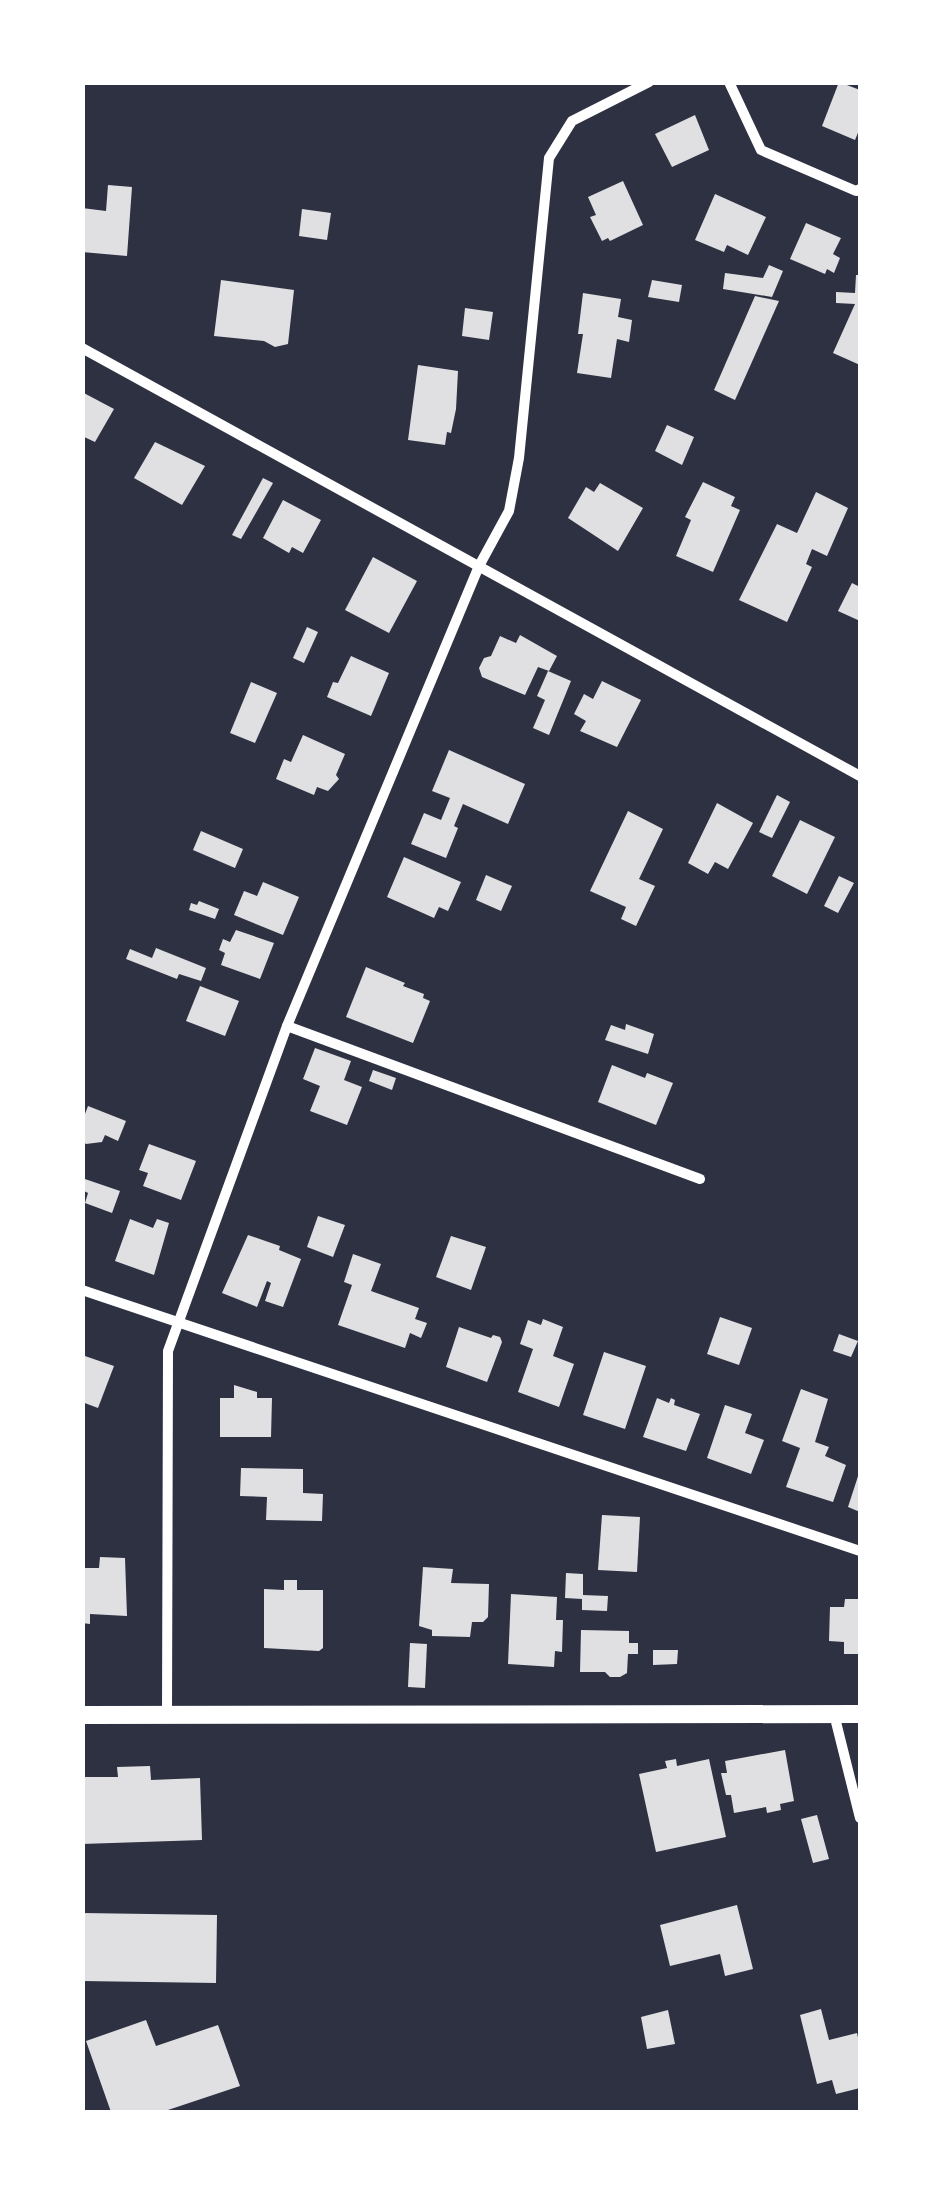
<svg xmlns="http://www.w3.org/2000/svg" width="943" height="2195" viewBox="0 0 943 2195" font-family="'Titillium Web',sans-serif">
<rect width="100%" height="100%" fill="#2d3142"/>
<!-- building -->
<g fill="#e0e0e3">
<polygon points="839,82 860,90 860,128 855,140 822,126"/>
<polygon points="695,115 709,150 672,167 655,134"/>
<polygon points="623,181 643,225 610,241 608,238 602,241 590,217 596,215 588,197"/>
<polygon points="108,185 132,187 127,256 82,252 82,208 106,211"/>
<polygon points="715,194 766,217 748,255 727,245 724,252 695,240"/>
<polygon points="302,209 331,213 327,240 299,236"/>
<polygon points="806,223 841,238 833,254 840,258 834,273 827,269 825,274 790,259"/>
<polygon points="769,265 783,271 772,297 723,289 725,273 763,278"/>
<polygon points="856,275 860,275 860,365 833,353 855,304 836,303 836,292 855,293"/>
<polygon points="221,280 294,290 288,344 275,347 264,341 214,336"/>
<polygon points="652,280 682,285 679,302 648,297"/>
<polygon points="583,293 621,299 618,317 632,320 629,342 617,339 611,378 577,373 583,334 578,334"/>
<polygon points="755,296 779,301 735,400 714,390"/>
<polygon points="465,308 493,312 489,340 462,336"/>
<polygon points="418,365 458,371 456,409 451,433 447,432 445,445 408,440"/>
<polygon points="82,392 114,409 95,442 82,436"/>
<polygon points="667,425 694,437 682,465 655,451"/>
<polygon points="155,442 205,466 182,505 134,478"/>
<polygon points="263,478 273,483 241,539 232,535"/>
<polygon points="703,482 735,497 731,506 740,510 713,572 676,556 691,520 685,517"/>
<polygon points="600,483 643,508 618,551 568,518 586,487 594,492"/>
<polygon points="816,492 848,508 827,556 812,549 806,564 812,567 787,622 739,600 777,524 797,533"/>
<polygon points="283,500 321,520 303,553 292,547 289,553 263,538"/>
<polygon points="373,557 417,581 389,633 345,610"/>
<polygon points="852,583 860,587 860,621 838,611"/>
<polygon points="307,627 318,632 304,663 293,658"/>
<polygon points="520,635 557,656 549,671 538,667 525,695 482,677 479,668 484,658 491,656 500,636 516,643"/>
<polygon points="351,656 389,673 371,716 327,697 333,682 338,683"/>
<polygon points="548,671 571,681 549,735 533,728 545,700 537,696"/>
<polygon points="602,681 641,700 617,747 580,731 586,721 574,714 584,694 593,699"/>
<polygon points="251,682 277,693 255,743 230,733"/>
<polygon points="303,735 345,754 336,775 339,779 328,791 317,787 314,795 276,779 284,759 291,762"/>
<polygon points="449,750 525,784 508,824 463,804 454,826 458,828 446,858 411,844 424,813 441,820 450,798 432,791"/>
<polygon points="777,795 790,802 772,838 759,832"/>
<polygon points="717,803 753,823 728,869 715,862 708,874 688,863"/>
<polygon points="628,811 663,829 639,879 655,886 636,926 621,919 626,907 590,891"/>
<polygon points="800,820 835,837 807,894 772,876"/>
<polygon points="201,831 243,849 235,868 193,850"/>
<polygon points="404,857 461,882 448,911 439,907 434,918 387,897"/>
<polygon points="486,875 512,886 501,911 476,900"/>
<polygon points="839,876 854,883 838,913 824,906"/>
<polygon points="263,882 299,897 283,935 234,915 244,891 257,896"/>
<polygon points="199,901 219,909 215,919 189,910 191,903 197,905"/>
<polygon points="236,930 274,943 260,979 221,965 225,953 219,950 223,939 230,942"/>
<polygon points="156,948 206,968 201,981 179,974 177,979 126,959 130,949 152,958"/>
<polygon points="366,967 405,983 403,986 424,994 423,998 430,1001 413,1043 346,1017"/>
<polygon points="200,986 239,1001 225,1036 186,1021"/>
<polygon points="626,1024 654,1034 648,1054 605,1040 611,1025 625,1030"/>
<polygon points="315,1048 351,1061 344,1080 362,1087 347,1125 310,1111 320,1086 303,1079"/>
<polygon points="612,1065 645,1078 647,1073 673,1083 656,1125 598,1102"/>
<polygon points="373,1070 396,1078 392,1090 369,1081"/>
<polygon points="88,1106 126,1121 118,1141 105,1135 102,1142 86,1144 82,1141 82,1122"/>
<polygon points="149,1144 196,1161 181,1200 143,1186 148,1173 139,1170"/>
<polygon points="82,1178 120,1191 112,1213 85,1203 88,1193 82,1190"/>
<polygon points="318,1216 345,1225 333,1257 307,1247"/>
<polygon points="130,1219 153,1228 157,1219 169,1223 154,1275 115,1261"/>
<polygon points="248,1235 280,1246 279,1250 301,1259 283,1307 265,1301 271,1283 267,1281 257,1307 222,1293"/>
<polygon points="451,1236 486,1247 471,1290 436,1277"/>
<polygon points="353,1254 381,1264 371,1291 419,1308 415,1319 427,1323 421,1338 410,1333 405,1348 338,1325 352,1285 344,1282"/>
<polygon points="720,1317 752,1328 739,1365 707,1354"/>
<polygon points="543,1319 563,1327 553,1356 574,1364 559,1407 518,1392 533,1349 520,1344 528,1320 541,1325"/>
<polygon points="459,1327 491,1338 493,1335 500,1337 502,1342 487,1382 446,1367"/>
<polygon points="839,1334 858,1341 851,1357 833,1351"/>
<polygon points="604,1352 646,1366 625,1429 583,1415"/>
<polygon points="82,1355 114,1366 98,1408 82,1402"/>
<polygon points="234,1385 257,1392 257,1398 272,1398 271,1437 220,1437 220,1398 234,1398"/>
<polygon points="801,1389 828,1399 815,1442 829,1447 825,1456 846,1465 833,1502 786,1487 800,1448 782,1441"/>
<polygon points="657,1398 669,1403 671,1398 675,1400 674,1405 700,1414 686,1451 643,1437"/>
<polygon points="725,1405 752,1414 745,1433 764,1440 751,1474 707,1458"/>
<polygon points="241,1468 303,1469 303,1493 323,1494 322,1521 266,1520 267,1497 240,1496"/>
<polygon points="860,1470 860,1512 848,1507"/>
<polygon points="602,1515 640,1517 637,1572 598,1570"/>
<polygon points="100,1557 125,1558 127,1616 90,1614 90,1624 82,1623 82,1568 99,1568"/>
<polygon points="423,1567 453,1569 451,1583 489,1584 488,1617 483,1622 472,1622 470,1637 432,1636 432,1630 419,1626"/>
<polygon points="566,1573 583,1574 583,1595 608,1596 607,1611 582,1610 582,1599 565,1598"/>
<polygon points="284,1580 297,1580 297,1590 323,1590 323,1648 319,1651 264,1648 264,1589 284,1590"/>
<polygon points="511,1594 557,1597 556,1620 563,1620 562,1652 555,1651 554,1667 508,1664"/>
<polygon points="845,1599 860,1599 860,1654 844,1654 844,1642 829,1641 830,1607 844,1607"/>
<polygon points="581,1630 629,1631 629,1643 638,1643 638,1654 628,1654 627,1673 620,1677 610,1677 605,1672 580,1672"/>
<polygon points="410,1643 427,1644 425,1688 408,1687"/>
<polygon points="653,1650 678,1650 677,1664 653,1665"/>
<polygon points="785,1750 794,1801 780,1804 781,1810 767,1813 766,1807 734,1813 731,1795 726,1795 721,1773 727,1773 725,1761"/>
<polygon points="676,1759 677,1766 709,1759 726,1837 656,1852 639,1774 667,1768 665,1761"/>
<polygon points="150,1766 151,1780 200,1778 202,1840 82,1844 82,1777 118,1777 117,1767"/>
<polygon points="817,1815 829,1859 813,1863 801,1819"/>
<polygon points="737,1905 753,1969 725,1976 720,1954 670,1966 660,1925"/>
<polygon points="82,1913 217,1915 216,1983 82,1981"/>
<polygon points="821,2009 829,2040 857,2033 860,2047 860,2088 836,2094 832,2080 817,2084 800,2015"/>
<polygon points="668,2010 675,2044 647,2049 641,2017"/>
<polygon points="146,2020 156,2046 218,2025 240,2086 162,2112 111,2112 86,2041"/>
</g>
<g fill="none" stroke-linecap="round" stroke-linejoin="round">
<!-- minor -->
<g stroke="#fff" stroke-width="10">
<polyline points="729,82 761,150 856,191 860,189"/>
<polyline points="82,348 860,776"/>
<polyline points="287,1026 700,1179"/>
<polyline points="82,1290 860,1551"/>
<polyline points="834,1714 860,1818"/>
<polyline points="167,1715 168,1351 287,1026 479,566 509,511 519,458 549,158 572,121 649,82"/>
</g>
<!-- tertiary -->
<polyline stroke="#fff" stroke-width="18" points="82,1715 860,1714"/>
</g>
<!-- border -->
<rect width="943" height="2195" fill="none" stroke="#ffffff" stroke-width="170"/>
</svg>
